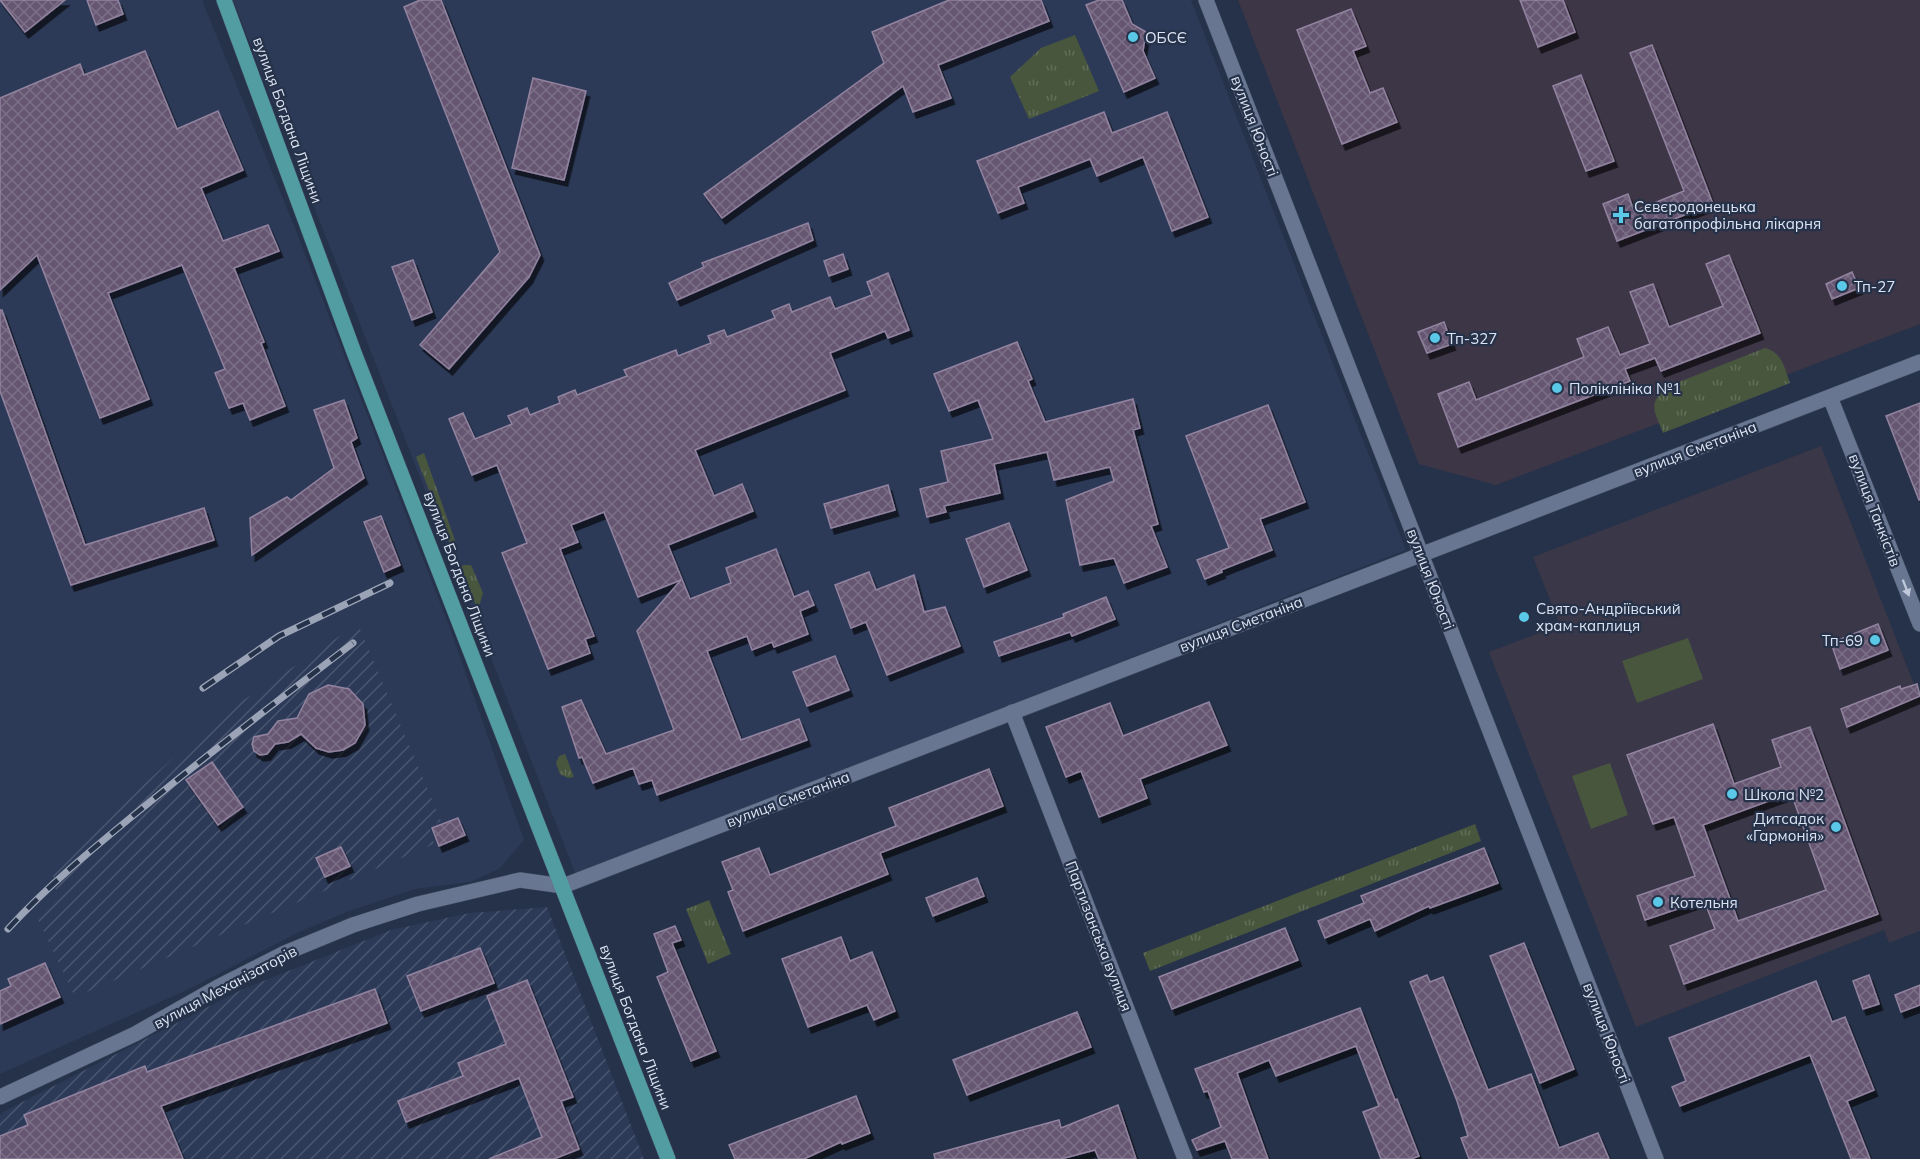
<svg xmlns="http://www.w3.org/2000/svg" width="1920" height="1159" viewBox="0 0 1920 1159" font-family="Mulish,sans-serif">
<defs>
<pattern id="industrial-furrows" width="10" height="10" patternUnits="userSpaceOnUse" patternTransform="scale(1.5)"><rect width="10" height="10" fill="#2c3a57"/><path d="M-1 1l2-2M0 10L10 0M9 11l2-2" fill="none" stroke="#4a5670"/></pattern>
<pattern id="grass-tufts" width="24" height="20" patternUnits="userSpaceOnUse" patternTransform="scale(1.5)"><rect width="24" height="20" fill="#48563e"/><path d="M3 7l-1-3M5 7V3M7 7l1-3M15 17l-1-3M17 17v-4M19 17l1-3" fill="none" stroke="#626e5a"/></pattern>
<pattern id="building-cross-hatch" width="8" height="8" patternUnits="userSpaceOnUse" patternTransform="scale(1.5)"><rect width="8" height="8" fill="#665772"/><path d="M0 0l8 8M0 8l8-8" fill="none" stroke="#7b6f87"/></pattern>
<filter id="shadow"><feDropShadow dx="3.5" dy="6" stdDeviation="0" flood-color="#0009"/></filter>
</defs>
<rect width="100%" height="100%" fill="#263249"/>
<!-- built -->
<g fill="#2c3a57">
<polygon points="0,0 202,0 293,223 451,631 524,840 499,869 470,882 415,889 349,911 297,933 189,989 0,1074"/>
<polygon points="233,0 1191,0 1406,550 576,875"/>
</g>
<!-- industrial -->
<g fill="url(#industrial-furrows)">
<polygon points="358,624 441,821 429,826 434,844 75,997 36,915 58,895 53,883 53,866 221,715"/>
<polygon points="547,907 644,1159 0,1159 0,1115 3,1112 241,990 391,930 470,913"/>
</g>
<!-- education -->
<polygon fill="#393748" points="1821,446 1920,700 1920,931 1889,943 1884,930 1636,1027 1489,652 1560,625 1533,557"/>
<!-- medical -->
<polygon fill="#3d3647" points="1238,0 1920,0 1920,324 1496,485 1419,464"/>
<!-- grass -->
<g fill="url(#grass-tufts)">
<polygon points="1075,35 1099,91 1029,119 1010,77 1041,48"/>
<path d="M1765,348c17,4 20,21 25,35l-127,50c-8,-21 -16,-28 3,-46z"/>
<polygon points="424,453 456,543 450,544 416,457"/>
<polygon points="464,565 471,565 483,593 478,610 459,567"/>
<polygon points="565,754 574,777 568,778 560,774 556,763 559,756"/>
<polygon points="1475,824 1481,841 1150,971 1143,953"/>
<polygon points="709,900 731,954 708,964 686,909"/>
</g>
<!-- pitch -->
<g fill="#48563e">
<polygon points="1688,638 1703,679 1637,703 1622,661"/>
<polygon points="1610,763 1628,815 1591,829 1572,776"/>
</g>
<!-- building -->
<g fill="url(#building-cross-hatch)" stroke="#9283a0" stroke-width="1.5" fill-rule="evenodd" filter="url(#shadow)">
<polygon points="0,0 65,0 25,32"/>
<polygon points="87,0 118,0 123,14 96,25"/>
<polygon points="420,0 441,0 540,255 529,277 449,369 420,345 500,252 404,7"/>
<polygon points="949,0 1041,0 1049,21 938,65 951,98 913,112 903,86 722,218 704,194 884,63 872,32"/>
<polygon points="1099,0 1122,0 1132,24 1146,32 1143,51 1155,78 1124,92 1086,5"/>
<polygon points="1520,0 1563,0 1575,32 1538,47"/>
<polygon points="1351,9 1366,46 1353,51 1370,93 1383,88 1397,122 1342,144 1297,30"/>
<polygon points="1652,45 1713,204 1617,241 1603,204 1628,194 1634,211 1684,191 1630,53"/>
<polygon points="145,51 177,129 218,111 243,170 201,188 223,241 268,225 279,251 234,268 264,342 261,343 285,406 250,420 243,403 229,408 215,373 225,369 182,265 108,293 149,399 100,418 37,255 0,290 0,98 80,64 84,75"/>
<polygon points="1581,75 1614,161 1586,171 1553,86"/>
<polygon points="533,78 586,91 564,180 512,168"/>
<polygon points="1104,112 1112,133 1167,112 1208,217 1172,231 1143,157 1097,176 1090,159 1018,187 1024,203 998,213 977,161"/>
<polygon points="808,223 813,240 677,300 669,283 704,267 702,263"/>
<polygon points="843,254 848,269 829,276 824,261"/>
<polygon points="1729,255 1760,333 1661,371 1655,358 1625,369 1630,381 1458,447 1438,394 1469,382 1476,400 1534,377 1584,357 1577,339 1608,327 1620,355 1650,344 1630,292 1653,284 1669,327 1723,306 1706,264"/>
<polygon points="413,260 432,312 412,320 392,267"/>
<polygon points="1852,272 1859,288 1832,299 1826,284"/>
<polygon points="888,273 909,330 888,338 885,331 830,353 845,390 695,450 714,496 742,484 753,511 668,545 690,599 731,583 726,568 776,549 794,597 808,591 814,605 800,611 808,634 774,647 772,642 752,650 747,636 707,651 741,740 799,719 807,740 657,795 652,780 639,784 633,768 593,783 582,757 579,758 562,707 581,700 606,754 674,730 637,631 681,580 638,597 604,512 571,525 578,542 560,549 594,636 585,639 590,653 548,669 502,553 527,543 497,465 472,475 449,419 463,413 475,439 512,424 508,416 527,408 530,415 560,403 558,397 575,390 577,395 627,376 624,370 676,350 678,356 711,343 708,336 724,330 727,337 775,318 772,311 789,304 792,312 830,297 835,309 872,295 867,282"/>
<polygon points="0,310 2,310 85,545 204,508 214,540 71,585 0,391"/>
<polygon points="1444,322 1452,344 1427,353 1418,332"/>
<polygon points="1017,342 1032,379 1028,381 1045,422 1133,399 1140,428 1133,430 1158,524 1151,526 1167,567 1124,583 1114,558 1080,565 1066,500 1114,481 1110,467 1054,480 1047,452 994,464 1000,493 944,506 946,512 927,517 920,489 948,482 941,451 993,439 978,400 949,411 934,374"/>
<polygon points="344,400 357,438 351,442 364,478 252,555 250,518 287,497 291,500 334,468 314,410"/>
<polygon points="1920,403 1920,500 1919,500 1886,416"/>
<polygon points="1268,405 1305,502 1260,519 1272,550 1221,570 1222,572 1205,579 1197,560 1229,548 1186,436"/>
<polygon points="888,485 895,510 831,528 824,504"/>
<polygon points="381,516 400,565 384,572 364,522"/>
<polygon points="1009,523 1027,570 984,587 966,539"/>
<polygon points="869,572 876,590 914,575 924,612 945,607 960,646 887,675 866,622 851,628 835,585"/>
<polygon points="1106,597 1115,619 1072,636 1070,632 999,656 994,642 1064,617 1063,614"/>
<polygon points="1878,624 1888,650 1840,669 1831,643"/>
<polygon points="835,656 849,690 807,706 793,672"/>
<polygon points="1917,684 1920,696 1847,727 1841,709 1900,686 1901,689"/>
<polygon points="328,685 349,689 363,704 365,725 355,743 343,750 329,752 316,748 301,734 288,742 275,744 267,754 260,755 254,751 252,744 254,737 268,734 278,721 297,718 309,694"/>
<polygon points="1209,702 1227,745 1140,779 1147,798 1099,817 1081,771 1066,777 1046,727 1110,703 1123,736"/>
<path d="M1713,724l21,60 47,-17 -9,-27 38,-13 68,187 -194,70 -14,-38 45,-17 -11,-29 -59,20 -8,-24 58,-20 -21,-59 -21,7 -26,-69zM1791,793l35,97 -88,31 -35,-96z"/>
<polygon points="212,762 243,807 218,825 186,780"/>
<polygon points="989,769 1003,806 880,853 888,874 743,931 728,892 733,890 722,862 759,848 770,875 896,826 889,808"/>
<polygon points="458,818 465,835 439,846 432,828"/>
<polygon points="341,847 350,866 325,877 316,858"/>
<polygon points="1484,848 1498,883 1430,908 1429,906 1375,931 1370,919 1325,938 1318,921 1364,903 1361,896"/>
<polygon points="977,878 984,896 933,916 926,898"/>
<polygon points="675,926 681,940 672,943 716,1051 691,1061 657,977 668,972 654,934"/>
<polygon points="1285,928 1298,960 1172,1009 1159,977"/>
<polygon points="841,937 850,961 872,952 895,1011 874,1020 867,1005 808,1027 782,959"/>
<polygon points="1524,943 1574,1069 1540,1083 1490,956"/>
<polygon points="480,948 494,983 421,1011 407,976"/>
<polygon points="45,963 60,997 0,1024 0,991 11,986 8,979"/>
<polygon points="1427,975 1430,982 1443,977 1488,1090 1531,1074 1559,1148 1598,1133 1609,1159 1469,1159 1461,1138 1468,1136 1457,1101 1410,982"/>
<polygon points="1869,975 1879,1004 1863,1009 1853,981"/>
<polygon points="527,980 573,1097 561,1101 579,1149 554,1159 489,1159 542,1137 519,1078 406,1122 398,1101 463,1076 458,1063 506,1044 487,996"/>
<polygon points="1816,981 1832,1022 1845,1017 1874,1090 1847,1101 1870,1159 1851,1159 1810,1055 1680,1106 1672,1087 1686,1081 1669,1038"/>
<polygon points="1920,985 1920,1005 1901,1012 1895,995"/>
<polygon points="375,989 387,1023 161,1106 183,1159 0,1159 0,1136 28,1125 24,1115 145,1066 147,1072"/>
<polygon points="1360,1008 1395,1100 1397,1099 1419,1156 1411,1159 1381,1159 1363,1112 1379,1106 1356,1046 1276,1076 1269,1060 1237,1073 1268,1159 1232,1159 1225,1141 1197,1150 1192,1140 1221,1127 1208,1091 1204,1092 1195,1069"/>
<polygon points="1077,1012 1091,1047 967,1095 953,1060"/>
<polygon points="856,1096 870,1133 842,1144 841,1142 804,1159 735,1159 729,1145"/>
<polygon points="1118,1105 1136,1159 1099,1159 1095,1150 1061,1159 935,1159 934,1154 1059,1120 1061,1128"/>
</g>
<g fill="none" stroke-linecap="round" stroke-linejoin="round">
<defs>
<g id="minor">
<polyline points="1206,0 1656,1159"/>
<polyline points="1830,397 1920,624"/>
<polyline points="1012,712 1185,1159"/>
<polyline points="0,1097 135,1034 218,987 285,953 353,925 418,904 520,880 563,886 1920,362"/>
</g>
<polyline id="major" points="224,0 355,355 668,1159"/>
</defs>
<!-- minor casing -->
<use href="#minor" stroke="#444e62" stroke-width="16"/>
<!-- major casing -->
<use href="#major" stroke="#444e62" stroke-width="16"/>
<!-- minor -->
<use href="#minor" stroke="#687691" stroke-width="15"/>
<!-- major -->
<use href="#major" stroke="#519da2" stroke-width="15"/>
<defs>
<g id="rail">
<polyline points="203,688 279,636 390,583"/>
<path d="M8,929c44,-48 93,-87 143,-128 66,-54 134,-106 202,-158"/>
</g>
</defs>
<!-- rail casing -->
<use href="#rail" stroke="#9ba4b7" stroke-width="7"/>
<!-- rail -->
<use href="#rail" stroke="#263249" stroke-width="4.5" stroke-dasharray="14" stroke-linecap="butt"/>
</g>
<!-- one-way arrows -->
<defs><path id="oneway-solid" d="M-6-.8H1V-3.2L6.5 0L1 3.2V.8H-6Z" transform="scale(1.5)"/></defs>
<use fill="#bfc8db" href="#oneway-solid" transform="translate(1906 588) rotate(69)"/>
<!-- markers -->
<g fill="#5ac8e6" stroke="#263249" stroke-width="2">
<circle cx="1133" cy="37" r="6"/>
<path d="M1618 206h6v6h6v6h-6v6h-6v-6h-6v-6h6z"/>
<circle cx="1842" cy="286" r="6"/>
<circle cx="1435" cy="338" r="6"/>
<circle cx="1557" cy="388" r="6"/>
<circle cx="1524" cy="617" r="6"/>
<circle cx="1875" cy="640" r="6"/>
<circle cx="1732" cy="794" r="6"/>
<circle cx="1836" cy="827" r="6"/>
<circle cx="1658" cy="902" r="6"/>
</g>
<g text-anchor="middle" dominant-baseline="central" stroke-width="4.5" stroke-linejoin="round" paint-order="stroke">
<!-- poi labels -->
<g font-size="15" fill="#dce4f4" stroke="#263249" text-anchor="start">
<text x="1145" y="37">ОБСЄ</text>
<text x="1634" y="206">Сєвєродонецька<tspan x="1634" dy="17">багатопрофільна лікарня</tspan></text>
<text x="1854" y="286">Тп-27</text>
<text x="1447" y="338">Тп-327</text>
<text x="1569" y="388">Поліклініка №1</text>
<text x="1536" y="608">Свято-Андріївський<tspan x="1536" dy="17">храм-каплиця</tspan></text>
<text x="1863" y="640" text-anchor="end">Тп-69</text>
<text x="1744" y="794">Школа №2</text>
<text x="1824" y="818" text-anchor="end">Дитсадок<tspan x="1824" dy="17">«Гармонія»</tspan></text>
<text x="1670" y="902">Котельня</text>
</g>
<!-- street labels -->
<g font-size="15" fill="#dce4f4" stroke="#263249">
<text transform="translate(288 120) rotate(70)">вулиця Богдана Ліщини</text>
<text transform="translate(1255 126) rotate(69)">вулиця Юності</text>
<text transform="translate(1695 449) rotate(-21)">вулиця Сметаніна</text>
<text transform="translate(1875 510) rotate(69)">вулиця Танкістів</text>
<text transform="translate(460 574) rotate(69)">вулиця Богдана Ліщини</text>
<text transform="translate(1431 579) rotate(69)">вулиця Юності</text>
<text transform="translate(1241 624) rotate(-21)">вулиця Сметаніна</text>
<text transform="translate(788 799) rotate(-21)">вулиця Сметаніна</text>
<text transform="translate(1099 936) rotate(69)">Партизанська вулиця</text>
<text transform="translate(225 987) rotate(-28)">вулиця Механізаторів</text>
<text transform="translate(636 1027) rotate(69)">вулиця Богдана Ліщини</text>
<text transform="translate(1607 1033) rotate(69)">вулиця Юності</text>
</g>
</g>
</svg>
